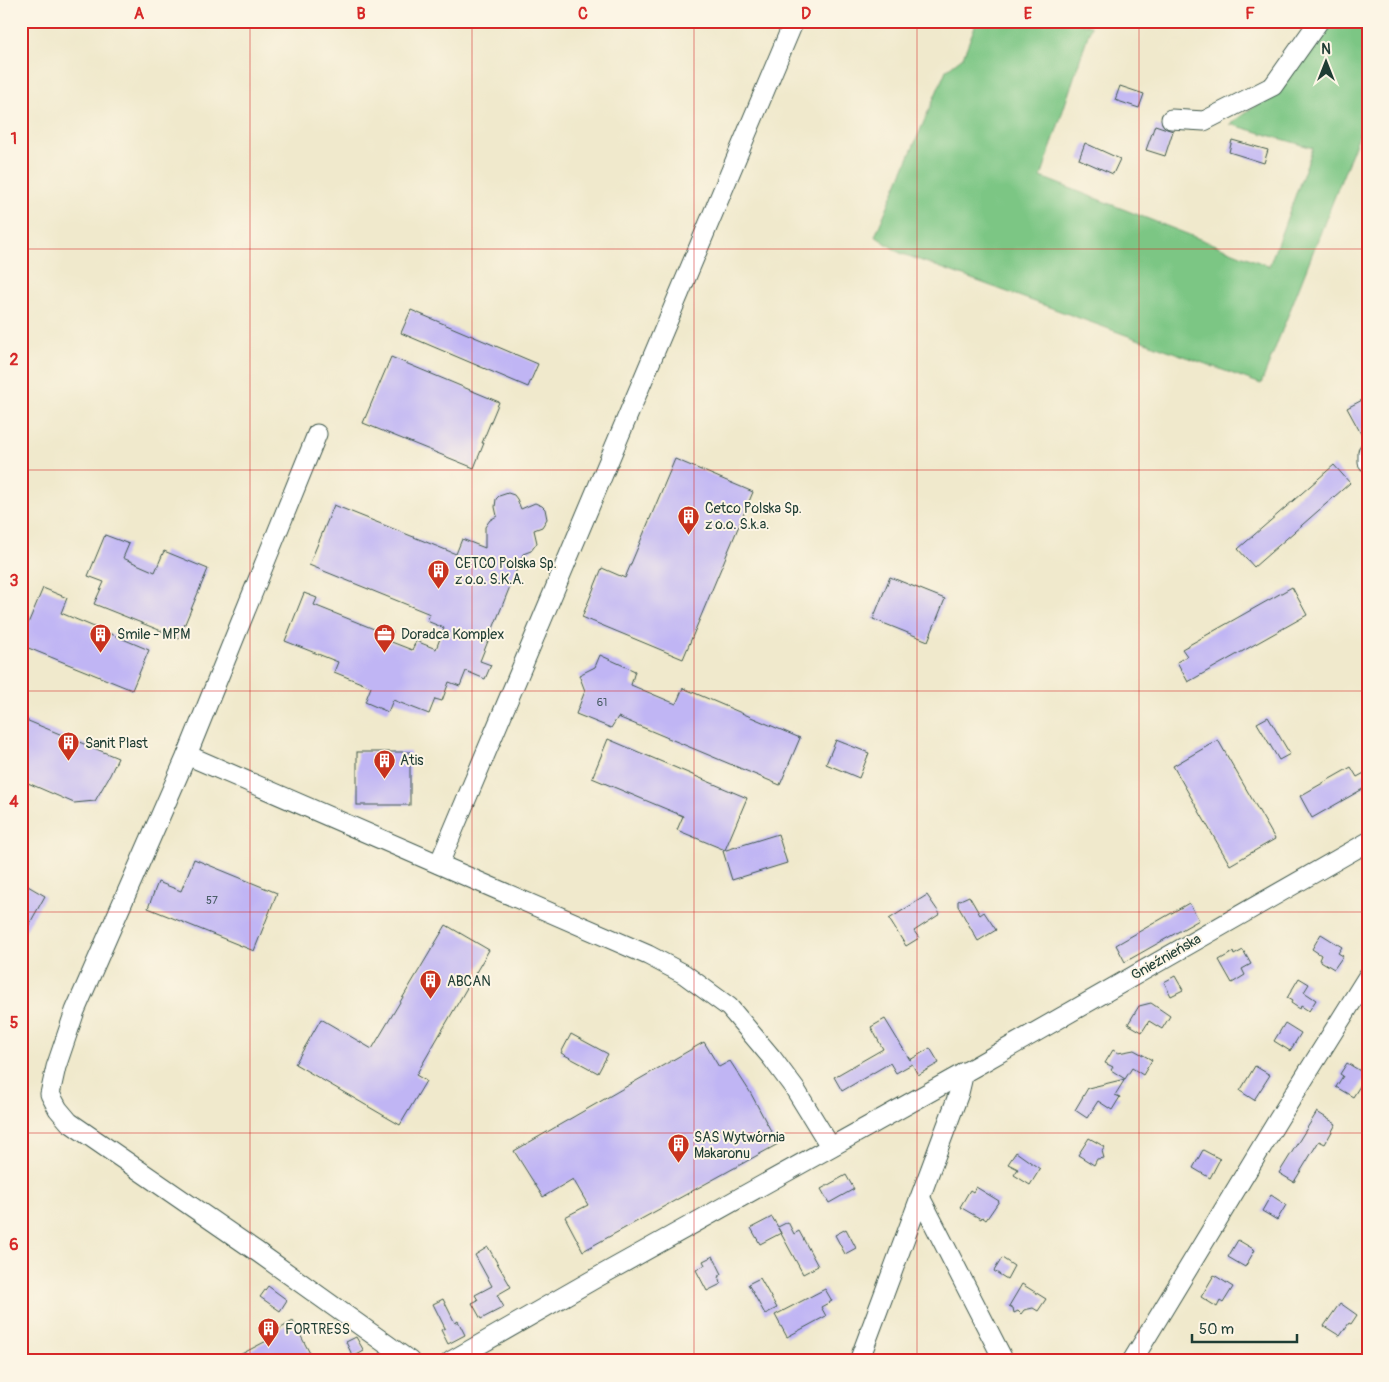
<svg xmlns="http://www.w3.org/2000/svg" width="1389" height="1382" viewBox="0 0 1389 1382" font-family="Pangolin,sans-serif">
<rect width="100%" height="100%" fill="#fcf5e5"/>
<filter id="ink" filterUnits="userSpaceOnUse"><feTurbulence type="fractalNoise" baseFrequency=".02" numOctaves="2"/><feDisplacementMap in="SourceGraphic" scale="10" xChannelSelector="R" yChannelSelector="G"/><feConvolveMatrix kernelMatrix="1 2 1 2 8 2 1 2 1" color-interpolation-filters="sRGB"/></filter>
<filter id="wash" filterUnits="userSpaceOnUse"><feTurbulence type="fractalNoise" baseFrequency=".0096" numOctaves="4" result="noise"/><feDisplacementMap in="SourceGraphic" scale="20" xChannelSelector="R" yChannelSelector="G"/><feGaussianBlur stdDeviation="1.12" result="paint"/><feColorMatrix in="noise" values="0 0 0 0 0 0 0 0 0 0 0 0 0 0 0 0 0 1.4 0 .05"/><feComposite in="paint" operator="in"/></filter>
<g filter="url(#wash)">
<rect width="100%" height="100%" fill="#f0e9cc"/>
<!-- green -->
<polygon fill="#7cc684" stroke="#4e825c" points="977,21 1074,21 1091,26 1041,177 1269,266 1313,148 1230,124 1274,92 1325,21 1368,21 1368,112 1261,384 900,253 875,236 946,70 963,57"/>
<g id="blocks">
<!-- building -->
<g fill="#c0b5f4">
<polygon points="1120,86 1144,94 1139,108 1115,100"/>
<polygon points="1155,125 1173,131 1165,156 1146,150"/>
<polygon points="1232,140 1268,150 1264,163 1229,152"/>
<polygon points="1085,143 1120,159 1113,174 1079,159"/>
<polygon points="411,310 538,364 528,387 401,333"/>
<polygon points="391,357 499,402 482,443 484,443 474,468 363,423"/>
<polygon points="1368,397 1368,441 1365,441 1347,408"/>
<polygon points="675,459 753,492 683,659 582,617 602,568 625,578"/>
<polygon points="1334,465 1350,483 1254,567 1238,549"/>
<polygon points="508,493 514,495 517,499 521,509 535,503 542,506 545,509 547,519 542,527 534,530 537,543 531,551 523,554 480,661 491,665 485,679 466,671 460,686 449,682 442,701 435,699 429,714 393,700 388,712 365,702 371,687 334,672 338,662 285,641 304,593 317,598 314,605 379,631 381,627 393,632 389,641 412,650 416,641 436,649 444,628 427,621 430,614 309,565 334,505 456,554 462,539 485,548 485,527 490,520 497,516 495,507 496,499 499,496"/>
<polygon points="105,535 129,544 123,558 155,572 164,551 208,569 179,638 94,604 104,582 88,576"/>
<polygon points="890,577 945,599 928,641 873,619"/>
<polygon points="1292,587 1307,615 1188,682 1177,662 1187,656 1182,649"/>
<polygon points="43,588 67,598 61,613 149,650 132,690 21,645 21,640"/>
<polygon points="600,655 635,671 631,685 676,704 683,688 800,738 780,785 618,717 611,728 576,714 585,691 579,675 595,667"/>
<polygon points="1268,717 1290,754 1279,760 1257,723"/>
<polygon points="21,718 118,758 110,775 95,801 74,803 21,780"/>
<polygon points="608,739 747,798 725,850 677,830 683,816 592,778"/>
<polygon points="836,740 869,753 859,778 826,764"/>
<polygon points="1218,740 1275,839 1230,865 1173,766"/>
<rect x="357" y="752" width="53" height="53"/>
<polygon points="1351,767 1357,777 1368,771 1368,786 1312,818 1300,796"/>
<polygon points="778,834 787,863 732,880 723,851"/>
<polygon points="194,859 277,893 254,951 148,908 158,882 181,891"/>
<polygon points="21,882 45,896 21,939"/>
<polygon points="927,895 940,914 914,931 919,938 906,946 889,919"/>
<polygon points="969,896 980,915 984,912 996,930 978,941 958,906 958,901"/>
<polygon points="1189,903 1199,920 1125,962 1116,945"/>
<polygon points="446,925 489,950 416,1075 426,1081 400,1125 295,1064 321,1019 372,1049"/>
<polygon points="1321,934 1342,947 1338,953 1343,956 1334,969 1319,960 1321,955 1312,949"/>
<polygon points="1243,950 1251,964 1242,969 1245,975 1232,983 1219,960 1233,952 1234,955"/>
<polygon points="1175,976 1183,990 1171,996 1164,982"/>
<polygon points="1299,978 1309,984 1304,992 1316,1000 1309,1011 1301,1006 1300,1009 1291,1003 1292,1001 1287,998"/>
<polygon points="1151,1003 1170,1016 1162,1029 1149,1021 1142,1032 1128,1024 1139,1006"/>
<polygon points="885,1019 910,1060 930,1048 939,1063 918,1075 912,1064 896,1073 890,1063 842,1091 834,1077 883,1049 871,1027"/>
<polygon points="1285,1023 1301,1033 1290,1051 1274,1041"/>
<polygon points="571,1034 608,1054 598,1073 561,1053"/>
<polygon points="704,1042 719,1067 730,1061 750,1092 778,1144 583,1251 565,1217 588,1205 573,1179 543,1197 514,1151"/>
<polygon points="1113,1050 1118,1053 1134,1050 1152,1060 1143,1075 1132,1068 1125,1079 1111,1070 1113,1067 1105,1063"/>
<polygon points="1347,1063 1367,1075 1353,1097 1336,1087 1343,1076 1340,1074"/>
<polygon points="1255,1066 1270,1075 1254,1100 1240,1091"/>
<polygon points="1125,1079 1115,1095 1120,1097 1112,1110 1098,1101 1087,1118 1075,1110 1088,1088"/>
<polygon points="1317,1112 1336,1124 1325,1144 1319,1141 1294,1182 1279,1173"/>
<polygon points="1089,1138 1105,1147 1102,1151 1104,1158 1097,1159 1094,1165 1078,1155"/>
<polygon points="1203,1150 1220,1159 1210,1178 1193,1168"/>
<polygon points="1016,1152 1040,1169 1030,1185 1014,1175 1018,1169 1008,1164"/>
<polygon points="846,1175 854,1189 829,1203 821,1189"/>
<polygon points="976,1187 999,1201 986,1220 982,1217 981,1219 960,1207 970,1190 973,1192"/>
<polygon points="1271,1195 1286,1205 1277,1220 1262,1211"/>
<polygon points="772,1217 778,1227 788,1222 794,1234 799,1231 818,1266 803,1274 778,1228 781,1233 760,1244 751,1228"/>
<polygon points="846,1229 856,1248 845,1254 835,1235"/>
<polygon points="1238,1240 1255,1250 1245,1267 1228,1257"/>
<polygon points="488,1247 511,1287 497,1295 504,1307 481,1319 472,1303 478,1300 475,1295 492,1286 475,1255"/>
<polygon points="713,1256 722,1274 718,1277 721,1284 707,1291 696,1270 705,1265 703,1261"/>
<polygon points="1002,1258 1014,1266 1007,1279 994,1271"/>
<polygon points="1214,1275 1233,1287 1223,1303 1220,1301 1217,1307 1201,1297"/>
<polygon points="760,1278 777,1308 765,1314 748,1284"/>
<polygon points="1022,1284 1046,1299 1038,1311 1033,1308 1024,1310 1021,1314 1018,1311 1014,1313 1013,1308 1009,1306"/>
<polygon points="268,1286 287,1300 280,1311 260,1297"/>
<polygon points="825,1289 832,1301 821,1307 826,1316 787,1337 775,1315"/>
<polygon points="443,1299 455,1323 458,1321 465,1335 448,1344 441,1330 445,1328 433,1304"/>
<polygon points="1340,1303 1357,1315 1351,1324 1349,1323 1340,1336 1324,1326"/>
<polygon points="293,1321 314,1361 228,1361 278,1335 276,1331"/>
<polygon points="356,1337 364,1351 353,1357 346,1342"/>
</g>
</g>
</g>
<g filter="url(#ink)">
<use href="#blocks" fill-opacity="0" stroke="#3e574b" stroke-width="1"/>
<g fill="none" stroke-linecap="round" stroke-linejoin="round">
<defs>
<g id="minor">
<polyline points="1171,119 1204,121 1273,86 1319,21"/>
<polyline points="317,434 187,755 75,1011 56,1067 50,1094 58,1109 69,1122 259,1253 410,1361"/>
<polyline points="1368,452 1368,462"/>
<polyline points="187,755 648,955 684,974 729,1007 772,1058 795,1089 830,1146"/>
<polyline points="439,864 794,21"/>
<polyline points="921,1199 1004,1361"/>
<polyline points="451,1361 596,1278 978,1065 1368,842"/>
<polyline points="859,1361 959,1093 964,1072"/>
<polyline points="1132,1361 1278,1120 1368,976"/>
</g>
</defs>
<!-- minor casing -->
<use href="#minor" stroke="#3e574b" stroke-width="21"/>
<!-- minor -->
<use href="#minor" stroke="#fff" stroke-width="19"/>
</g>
</g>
<!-- grid -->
<path fill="none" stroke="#d62828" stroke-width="1" stroke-opacity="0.55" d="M250,21v1340M472,21v1340M694,21v1340M917,21v1340M1139,21v1340M21,249h1347M21,470h1347M21,691h1347M21,912h1347M21,1133h1347"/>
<!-- icons -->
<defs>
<symbol id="building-pin" viewBox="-11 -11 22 30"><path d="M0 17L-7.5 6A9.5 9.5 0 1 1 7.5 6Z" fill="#c8321e" stroke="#fcf5e5"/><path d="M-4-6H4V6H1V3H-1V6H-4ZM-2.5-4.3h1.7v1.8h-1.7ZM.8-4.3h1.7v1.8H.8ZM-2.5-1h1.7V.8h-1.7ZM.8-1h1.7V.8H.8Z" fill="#fff"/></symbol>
<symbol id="office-pin" viewBox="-11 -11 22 30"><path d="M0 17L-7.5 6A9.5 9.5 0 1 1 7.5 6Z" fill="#c8321e" stroke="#fcf5e5"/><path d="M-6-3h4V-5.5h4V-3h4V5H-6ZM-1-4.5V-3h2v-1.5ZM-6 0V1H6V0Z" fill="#fff"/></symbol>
</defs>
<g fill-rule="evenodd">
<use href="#building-pin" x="676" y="504" width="25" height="34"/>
<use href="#building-pin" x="426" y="558" width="25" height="34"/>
<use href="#building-pin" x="88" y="622" width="25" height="34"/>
<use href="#office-pin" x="372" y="622" width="25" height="34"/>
<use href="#building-pin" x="56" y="730" width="25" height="34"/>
<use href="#building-pin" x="372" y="748" width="25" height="34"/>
<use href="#building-pin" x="418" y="968" width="25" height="34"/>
<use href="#building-pin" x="666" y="1132" width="25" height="34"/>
<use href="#building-pin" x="256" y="1316" width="25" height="34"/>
</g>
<g text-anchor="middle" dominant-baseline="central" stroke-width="4" stroke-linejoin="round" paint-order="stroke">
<!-- number labels -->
<g font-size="11" fill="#475b64">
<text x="602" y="702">61</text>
<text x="212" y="900">57</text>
</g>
<!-- poi labels -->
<g font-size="14" fill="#1f3d34" stroke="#fcf5e5" text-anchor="start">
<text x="705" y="508">Cetco Polska Sp.<tspan x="705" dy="16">z o.o. S.k.a.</tspan></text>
<text x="455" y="563">CETCO Polska Sp.<tspan x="455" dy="16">z o.o. S.K.A.</tspan></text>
<text x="117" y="634">Smile - MPM</text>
<text x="401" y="634">Doradca Komplex</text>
<text x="85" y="743">Sanit Plast</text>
<text x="400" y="760">Atis</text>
<text x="447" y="981">ABCAN</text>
<text x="694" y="1137">SAS Wytwórnia<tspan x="694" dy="16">Makaronu</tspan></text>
<text x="285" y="1329">FORTRESS</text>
</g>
<!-- street labels -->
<g font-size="14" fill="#1f3d34" stroke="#fcf5e5">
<text transform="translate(1166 957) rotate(-30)">Gnieźnieńska</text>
</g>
</g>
<!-- margin -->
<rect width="1389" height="1382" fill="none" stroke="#fcf5e5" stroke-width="55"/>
<!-- north arrow -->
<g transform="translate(1326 62)" stroke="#fcf5e5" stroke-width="4" paint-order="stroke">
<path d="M0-4L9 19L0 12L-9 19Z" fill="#1f3d34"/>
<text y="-8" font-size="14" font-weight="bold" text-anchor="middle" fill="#1f3d34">N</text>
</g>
<!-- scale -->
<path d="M1192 1334v8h105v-8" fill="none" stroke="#1f3d34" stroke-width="2.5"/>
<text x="1199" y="1334" font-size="15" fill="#1f3d34" stroke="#fcf5e5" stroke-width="4" paint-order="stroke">50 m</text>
<rect x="28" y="28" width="1334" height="1326" fill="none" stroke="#d62828" stroke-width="2"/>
<g font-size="16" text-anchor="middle" font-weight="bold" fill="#d62828">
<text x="139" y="19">A</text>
<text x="361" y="19">B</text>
<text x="583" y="19">C</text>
<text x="806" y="19">D</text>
<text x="1028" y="19">E</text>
<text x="1250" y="19">F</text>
<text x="14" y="144">1</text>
<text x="14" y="365">2</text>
<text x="14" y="586">3</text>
<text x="14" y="807">4</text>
<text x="14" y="1028">5</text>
<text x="14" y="1250">6</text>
</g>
</svg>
